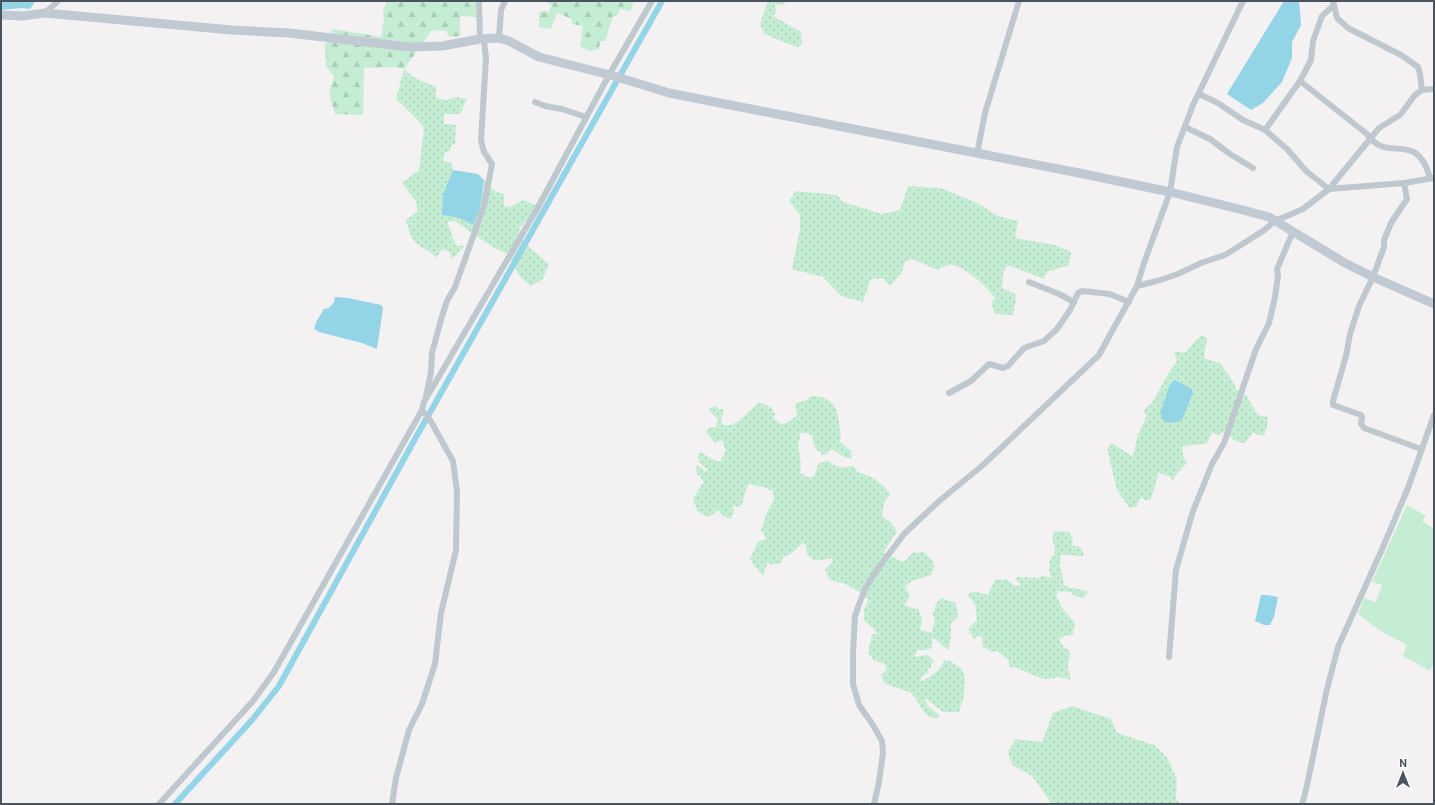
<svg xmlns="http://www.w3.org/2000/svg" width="1435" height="805" viewBox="0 0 1435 805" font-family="Roboto,sans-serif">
<defs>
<pattern id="grass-dots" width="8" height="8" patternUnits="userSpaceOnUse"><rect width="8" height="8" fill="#c4edd4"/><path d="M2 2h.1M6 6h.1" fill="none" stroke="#aacdb8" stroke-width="1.8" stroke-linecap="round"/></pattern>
<pattern id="forest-firs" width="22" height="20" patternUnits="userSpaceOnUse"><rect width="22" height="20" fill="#c4edd4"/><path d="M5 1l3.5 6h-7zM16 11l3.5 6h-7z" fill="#aacdb8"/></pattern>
</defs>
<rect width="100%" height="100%" fill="#f3f1f1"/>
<!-- grass -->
<g fill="url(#grass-dots)">
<polygon points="768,1 787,1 783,5 774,4 777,11 773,16 801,32 802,45 797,47 764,34 760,24"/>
<path d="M404,69l9,8 23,10v11l10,2 10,-3 11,2 -7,15h-16v10l12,1 -1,19 -4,1 -1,6 -5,1 -2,9 9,2 1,7 -10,24 -1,21 18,3 20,-9 4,-29 7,7 1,3 12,4v12l6,1 13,-7 13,5 -5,10 -12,14c-1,11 22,28 30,35l-6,15 -12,7 -10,-8 -14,-24 -16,-8 -36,-25 -8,1c5,10 4,16 11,24h7l-13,13 -2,-7 -8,-3 -6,9c-5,-7 -13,-9 -20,-15 -6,-6 -8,-15 -10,-23l12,-9 -3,-11 -13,-17 17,-13 5,-42 -7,-9 -21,-20z"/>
<path d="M908,186l33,2 36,15 21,13 20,5 -3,17 40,7 16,7 -2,13 -22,7 -3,7 -36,-14 -5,8 -1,15 13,6 1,6 -3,15 -18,-1 -4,-10 4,-6c-8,-11 -29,-31 -43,-33 -5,-1 -10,3 -14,5l-26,-11 -7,3 -4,12 -11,12 -7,-8 -12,1 -8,23 -22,-6 -18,-19 -31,-8 8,-41v-13l-11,-14 7,-10 41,4 6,7 39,12 18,-4z"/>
<path d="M1201,335l6,3 -3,20 16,5 12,17 5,10 9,5 12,20 10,2 -1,10 -3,9 -11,-3 -8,10c-10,0 -14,-5 -20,-13l-5,5 -9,-2 -2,7 -3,4 -24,2 1,10 4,7 -13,14 -1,4 -4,-5 -10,-3 -8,26 -5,2 -5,-4 -4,9 -7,2 -7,-9 -7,-11v-2l-9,-37 5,-6 21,14 4,-20 10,-21 -4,-5 9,-8 17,-31 8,-10 -3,-11 11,2z"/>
<path d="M811,396c29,0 27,21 30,43l-2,2 12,10 1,7h-6l-14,-9 -5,5 -4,1c-6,-5 -11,-9 -10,-18l-5,-4h-7l-3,12 3,19 -1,9 7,4h7l5,-14 9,-2c8,7 14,7 25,5 6,8 5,6 13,9 9,3 19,11 24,19l-6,9 -2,13 9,7 6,8 -14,22 21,9 8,-9 11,-1 10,9 1,6 -3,8 -19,6 -7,5 5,10 -6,9 11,4 3,-1 4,11 -2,11 12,3 3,-14 -2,-5 3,-10 5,-6 15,5 2,9 -1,7 -3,-1 1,3 -4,1v12l-2,16c-7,-3 -10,-9 -17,-13v11l-6,2h-8l-4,7 13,-2 7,6 -3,4v3l-4,1 1,4 -4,2 -5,6h3c9,-5 20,-11 22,-21l6,1 12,8 3,8 -1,19 -5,16h-16l-18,-14c1,10 9,11 15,18l-2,2c-16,1 -17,-16 -27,-25 -2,-2 -21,-7 -27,-10l-3,-8 6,-5 -3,-6 -10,-4 -6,-7 4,-19h6l-5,-6 -9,-7v-11l4,-10c-14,-13 -20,-16 -38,-20l-5,-10 8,-8 -1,-4 -17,3 -8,-6 -1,-9 -3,-4c-6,7 -11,13 -20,15l-2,6 -10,2 -3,-3 -5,14 -10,-12 -3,-5 8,-17 8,-3 -5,-9c5,-13 4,-18 13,-29l-1,-10 -10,-4 -14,-3c-5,7 -4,13 -7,21l-5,2 -4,-1 1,7 -4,6 -7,-3 -5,-6 -4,4 -6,3 -11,-6 -4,-13 11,-16 -7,-9 -2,-8 7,3 2,4 4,-2 -9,-8 -1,-6 2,-4 14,8 6,2 6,-11 -4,-11 -7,3 -9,-11 4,-5h6l2,-7 -10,-11 8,-3 3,3h3l2,3 -3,6 2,7h8l9,-5 19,-18 13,6 3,7 -2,3 8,6 6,-1 11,-8 -3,-7 1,-5 9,-2z"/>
<path d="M1055,531l14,1 4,8 -1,6h6l4,4 2,6c-8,1 -15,-2 -23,-1l-1,10 4,20c8,5 17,3 25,7l-6,6 -6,-1 -7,-5 -11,-1 -3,4 6,13 13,15 -2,12 -8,1 -6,3 5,9 5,2c2,9 -1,11 -1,17 0,5 3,4 2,13l-10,-3 -12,2 -8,-1 -23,-10 -7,-1 -2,-7 -11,-9 -5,1 -9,-5 -1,-5 1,-4 -4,-2 -5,3 -6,-10 9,-9 -2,-16 -8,-9 7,-4 14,4 7,-15 11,-1 9,7h5v-2l-5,-5 2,-2 22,1 4,-3 8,4 -2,-11 1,-9 4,-4 1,-7 -3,-10z"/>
<polygon points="1072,706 1111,719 1117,733 1154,745 1167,757 1177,780 1176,799 1180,804 1052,804 1032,776 1012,765 1008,751 1016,739 1042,742 1053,713"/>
</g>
<!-- forest -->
<g fill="url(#forest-firs)">
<polygon points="387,1 474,1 476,3 476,17 460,16 460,36 449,37 446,31 432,30 404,69 395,67 364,68 363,115 335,114 329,93 334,77 326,66 325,45 333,29 381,37 384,18 383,10"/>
<polygon points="543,1 634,1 630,11 620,9 617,16 613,16 605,41 600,41 599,49 589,51 580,46 583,26 572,24 572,19 557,13 551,29 539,27 539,12 549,11 552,5"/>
</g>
<!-- garden -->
<polygon fill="#c4edd4" points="1407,505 1426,516 1422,521 1434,529 1434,663 1430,671 1403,656 1407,645 1379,630 1358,614 1364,598 1376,602 1382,585 1372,582"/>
<!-- water -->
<g fill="#94d4e7">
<polygon points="1,1 34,1 35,2 30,9 22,8 1,10"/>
<polygon points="1284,1 1299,1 1301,25 1292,42 1292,58 1282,82 1263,103 1251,110 1227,94"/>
<polygon points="453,170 478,174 484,180 480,209 473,225 460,218 442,215 443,194"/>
<polygon points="335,297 348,298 381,305 383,308 377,349 362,343 319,332 314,329 316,322 324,309 329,308 334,302"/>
<polygon points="1175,380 1192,389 1193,393 1182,420 1175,423 1164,422 1160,413 1170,384"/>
<polygon points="1261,595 1267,595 1278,597 1274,617 1270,625 1264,625 1255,621"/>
</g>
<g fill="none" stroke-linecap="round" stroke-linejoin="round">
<!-- canal -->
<polyline stroke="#94d4e7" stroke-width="6" points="175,804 252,720 279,686 415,439 662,1"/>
<!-- street -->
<g stroke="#c0c8cf" stroke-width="6">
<polyline points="1333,1 1337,18 1348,28 1401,55 1418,67 1420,74 1422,90"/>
<polyline points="45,13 58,1"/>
<polyline points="499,38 501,10 505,1"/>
<path d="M1300,81l67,53c21,31 49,-6 63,44"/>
<polyline points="1199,94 1218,103 1243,120 1265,130 1288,150 1306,171 1329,189 1379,128 1400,115 1415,95 1422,90 1434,89"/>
<polyline points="535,102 545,106 562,109 586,117"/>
<polyline points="1185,127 1210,139 1230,154 1253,168"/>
<polyline points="1265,130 1300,81 1311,60 1313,41 1322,16 1334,5"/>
<polyline points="977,154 985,113 1019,1"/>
<polyline points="1404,183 1407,199 1391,223 1384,240 1384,247 1373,277 1359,306 1350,334 1346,356 1333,401 1333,405 1361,415 1362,417 1361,424 1364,428 1421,449"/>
<polyline points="1029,282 1059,294 1074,302"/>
<polyline points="1137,286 1157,281 1178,274 1201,263 1225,255 1263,231 1275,221 1303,209 1329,189 1404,183 1434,178"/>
<polyline points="949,393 971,381 989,364 1003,368 1008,366 1024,348 1044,341 1057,329 1070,310 1078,293 1082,291 1110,294 1129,302"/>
<polyline points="426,396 431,372 432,353 442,316 447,301 455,287 484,206 492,164 484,152 481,140 486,58 484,41 480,39 479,1"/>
<polyline points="1169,657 1176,570 1193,511 1212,464 1224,443 1256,349 1269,323 1275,297 1278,276 1277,269 1293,232"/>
<polyline points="159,804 253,701 274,672 422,410 424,402 537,209 609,75 652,1"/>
<polyline points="392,804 396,778 409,730 422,704 435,664 441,613 456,550 457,492 453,461 430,420 422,410"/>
<polyline points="874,804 879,782 883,753 882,741 871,722 859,705 853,684 853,652 855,616 858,607 865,589 876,571 904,534 938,502 983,465 1099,355 1137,286 1144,263 1170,192 1177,147 1193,105 1243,1"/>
<polyline points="1302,804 1306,790 1327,689 1338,647 1383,547 1408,488 1434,415"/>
</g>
<!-- secondary -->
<polyline stroke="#c1c9d3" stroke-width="9" points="1,15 22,16 45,13 232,30 289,33 409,47 442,46 480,39 499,38 509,41 539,57 614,76 669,93 1084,174 1170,192 1239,209 1269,217 1345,263 1373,277 1434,304"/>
</g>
<!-- border -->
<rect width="1435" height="805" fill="none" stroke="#4a545e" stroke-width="4"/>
<!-- north arrow -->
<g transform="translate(1403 773)" stroke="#ffffff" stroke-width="3" paint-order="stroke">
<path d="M0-3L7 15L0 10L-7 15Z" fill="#4a545e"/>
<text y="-6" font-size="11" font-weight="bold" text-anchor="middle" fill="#4a545e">N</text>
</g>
</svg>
